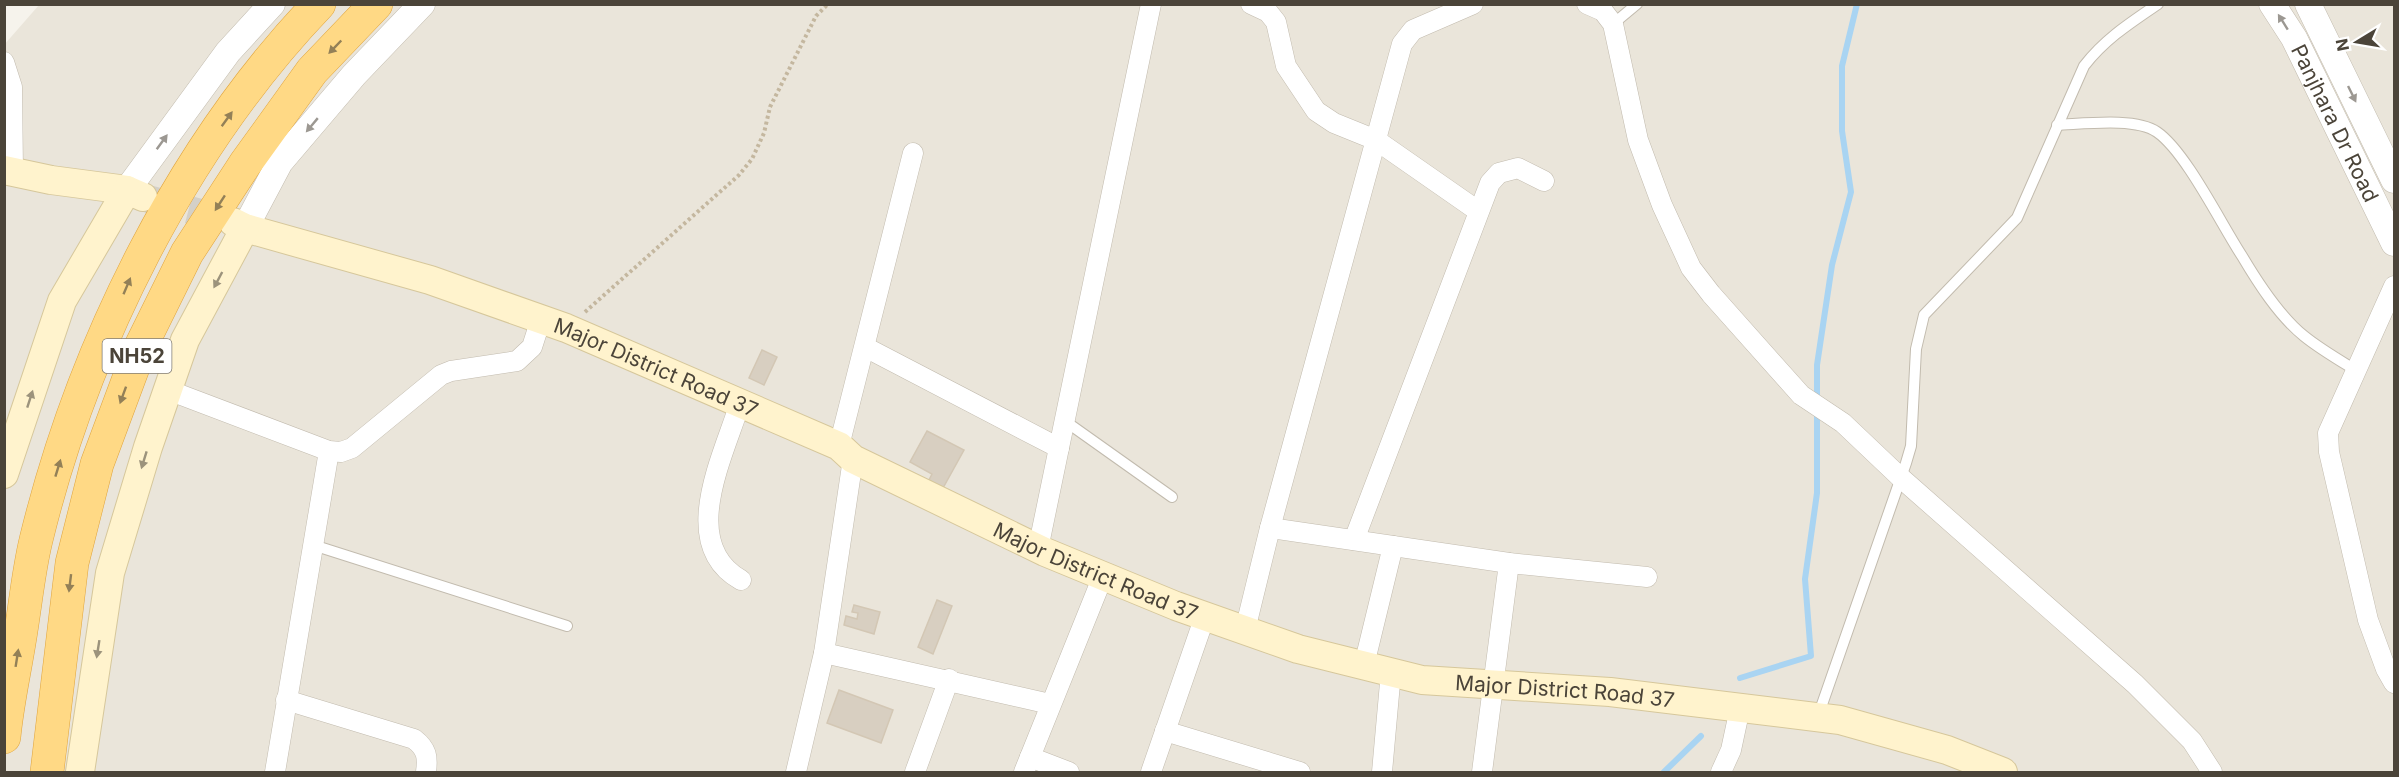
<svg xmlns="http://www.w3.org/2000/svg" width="2399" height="777" viewBox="0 0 2399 777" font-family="Inter,sans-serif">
<rect width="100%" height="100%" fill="#f6f3ec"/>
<!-- residential -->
<polygon fill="#eae5da" points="39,5 2394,5 2394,772 5,772 4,45"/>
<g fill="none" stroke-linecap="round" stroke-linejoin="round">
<!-- stream -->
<g stroke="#a9d4f2" stroke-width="6">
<polyline points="1817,401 1817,365 1832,265 1851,192 1842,131 1842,66 1857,4"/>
<polyline points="1740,678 1811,656 1805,579 1817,493 1817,411"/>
<polyline points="1664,772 1701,736"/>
</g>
</g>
<!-- building -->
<g fill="#d8cfc1" stroke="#d3c7b4" stroke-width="1.5">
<polygon points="762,350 777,357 764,385 749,378"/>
<polygon points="927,431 964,450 943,488 929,480 932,474 910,462"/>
<polygon points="937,600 952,606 933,654 918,647"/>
<polygon points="854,605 880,612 874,634 844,625 846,616 857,619 858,613 852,612"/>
<polygon points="839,690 893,710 881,743 827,723"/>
</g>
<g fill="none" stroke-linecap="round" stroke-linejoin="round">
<!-- secondary-tunnel -->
<polyline stroke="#d4d0c8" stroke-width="28" stroke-dasharray="28 14" stroke-linecap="butt" points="148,199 231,221"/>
<defs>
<g id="service">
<polyline points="1613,24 1637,4"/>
<path d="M2057,125c26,-1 79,-8 100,7 29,20 64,92 85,124 16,27 37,60 62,80 16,13 35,24 53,35"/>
<polyline points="1065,421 1172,497"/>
<polyline points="313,545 567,626"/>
<path d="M1818,716l88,-253 5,-17 5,-97 8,-34 93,-97 67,-152c21,-27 46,-43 74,-62"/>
</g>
<g id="minor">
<polyline points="1251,4 1268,12 1276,22 1286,66 1316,111 1334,123 1376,140 1478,211"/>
<polyline points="1587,4 1603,11 1613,24 1638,140 1662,205 1691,268 1711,294 1801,395 1843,423 1901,478 2135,684 2192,741 2212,772"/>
<polyline points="4,62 12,87 13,172"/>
<polyline points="2394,286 2328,433 2329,452 2368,620 2386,669 2394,683"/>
<polyline points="865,347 1059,448"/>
<polyline points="168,390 329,451 341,452 352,448 441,375 451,371 517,361 532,347 541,319"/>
<path d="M740,403c-16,52 -63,141 1,177"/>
<polyline points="839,446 913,153"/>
<polyline points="1270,528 1509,563 1647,577"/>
<polyline points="1354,540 1490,183 1499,173 1518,168 1544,181"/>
<polyline points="1038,549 1151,4"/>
<polyline points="1245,630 1270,528 1402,44 1413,30 1473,4"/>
<polyline points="824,653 1050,704"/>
<polyline points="1364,665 1393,546"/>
<path d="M286,700l128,39c13,10 14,18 12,33"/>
<polyline points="1165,731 1300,772"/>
<polyline points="1030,757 1069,772"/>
<polyline points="275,772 329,451"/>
<polyline points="796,772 824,653 853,459"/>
<polyline points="915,772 949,679"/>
<polyline points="1024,772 1103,576"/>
<polyline points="1151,772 1205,616"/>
<polyline points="1382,772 1391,672"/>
<polyline points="1482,772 1509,563"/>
<polyline points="1721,772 1731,750 1740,708"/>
</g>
<g id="tertiary">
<path id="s1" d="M2272,4l22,34 100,205"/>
<polyline points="2308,4 2394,180"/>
<polyline points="127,190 228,52 272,4"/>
<polyline points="245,228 280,162 354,75 422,4"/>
</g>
<g id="secondary">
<polyline points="4,170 51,180 127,190 143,197"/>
<path id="s2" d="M233,222l12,6 185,52 136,48 273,118 14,13 192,93 131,54 122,43 124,31 188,12 230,28 107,30 56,22"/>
<polyline points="4,474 62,301 127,190"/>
<polyline points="80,772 110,573 148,447 185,340 245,228"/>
</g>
<g id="trunk">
<path d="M4,737c3,-32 10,-63 15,-94 6,-34 9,-70 17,-103 47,-193 145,-392 283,-536"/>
<polyline points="47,772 72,563 97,464 141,346 187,253 245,164 312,71 376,4"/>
</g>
</defs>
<!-- service casing -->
<use href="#service" stroke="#c2bbae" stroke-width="12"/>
<!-- minor casing -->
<use href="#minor" stroke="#c2bbae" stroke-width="21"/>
<!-- tertiary casing -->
<use href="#tertiary" stroke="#c2bbae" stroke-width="27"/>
<!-- secondary casing -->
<use href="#secondary" stroke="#d6c79b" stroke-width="30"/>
<!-- trunk casing -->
<use href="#trunk" stroke="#e0a43c" stroke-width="34"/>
<!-- path -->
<polyline stroke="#c4b79f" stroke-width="4" stroke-dasharray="3 3" stroke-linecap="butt" points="585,312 739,175 752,159 764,133 770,107 816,16 828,4"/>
<!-- service -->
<use href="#service" stroke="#fff" stroke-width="10"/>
<!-- minor -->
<use href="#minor" stroke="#fff" stroke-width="20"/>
<!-- tertiary -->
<use href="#tertiary" stroke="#fff" stroke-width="26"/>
<!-- secondary -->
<use href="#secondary" stroke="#fff3cd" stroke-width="28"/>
<!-- trunk -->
<use href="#trunk" stroke="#ffd985" stroke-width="33"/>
</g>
<!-- one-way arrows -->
<defs><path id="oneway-solid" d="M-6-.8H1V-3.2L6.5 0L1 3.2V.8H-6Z" transform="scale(1.5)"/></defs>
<g fill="#9c9892">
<use href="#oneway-solid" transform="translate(2283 22) rotate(-122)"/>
<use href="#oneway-solid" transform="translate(2352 94) rotate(64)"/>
<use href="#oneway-solid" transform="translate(312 125) rotate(130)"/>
<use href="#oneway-solid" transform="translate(162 142) rotate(-54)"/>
</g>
<g fill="#938057">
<use href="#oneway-solid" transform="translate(335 47) rotate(134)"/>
<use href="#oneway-solid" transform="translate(227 119) rotate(-54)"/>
<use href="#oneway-solid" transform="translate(220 203) rotate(123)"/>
<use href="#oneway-solid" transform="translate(127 286) rotate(-67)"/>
<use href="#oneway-solid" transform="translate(123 395) rotate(110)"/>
<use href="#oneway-solid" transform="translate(58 468) rotate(-73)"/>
<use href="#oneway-solid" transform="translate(70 583) rotate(97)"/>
<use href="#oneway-solid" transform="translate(17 658) rotate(-81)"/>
</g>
<g fill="#9c937c">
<use href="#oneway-solid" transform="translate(218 280) rotate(118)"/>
<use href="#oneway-solid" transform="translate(30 399) rotate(-72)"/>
<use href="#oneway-solid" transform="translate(144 460) rotate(107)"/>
<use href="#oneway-solid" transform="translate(98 649) rotate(99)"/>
</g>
<g text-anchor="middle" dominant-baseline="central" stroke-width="4.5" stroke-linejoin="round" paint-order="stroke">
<!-- shield labels -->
<rect fill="#fff" stroke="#817c74" stroke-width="1.5" x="102.5" y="339" width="69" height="34" rx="4.5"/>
<g font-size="20" font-weight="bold" fill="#4b4439">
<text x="137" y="356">NH52</text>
</g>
<!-- street labels -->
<g font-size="21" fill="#4b4439" stroke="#fff">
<text stroke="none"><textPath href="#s1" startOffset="135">Panjhara Dr Road</textPath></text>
<text stroke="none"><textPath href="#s2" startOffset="448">Major District Road 37</textPath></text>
<text stroke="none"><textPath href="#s2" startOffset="934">Major District Road 37</textPath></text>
<text stroke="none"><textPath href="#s2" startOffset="1422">Major District Road 37</textPath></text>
</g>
</g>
<!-- border -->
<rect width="2399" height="777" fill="none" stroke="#4b4439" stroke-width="12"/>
<!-- north arrow -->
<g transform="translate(2357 42) rotate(259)" stroke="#ffffff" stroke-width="4.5" paint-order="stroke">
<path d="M0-4.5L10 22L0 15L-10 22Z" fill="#4b4439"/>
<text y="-9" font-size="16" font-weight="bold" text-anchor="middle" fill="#4b4439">N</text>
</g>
</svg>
